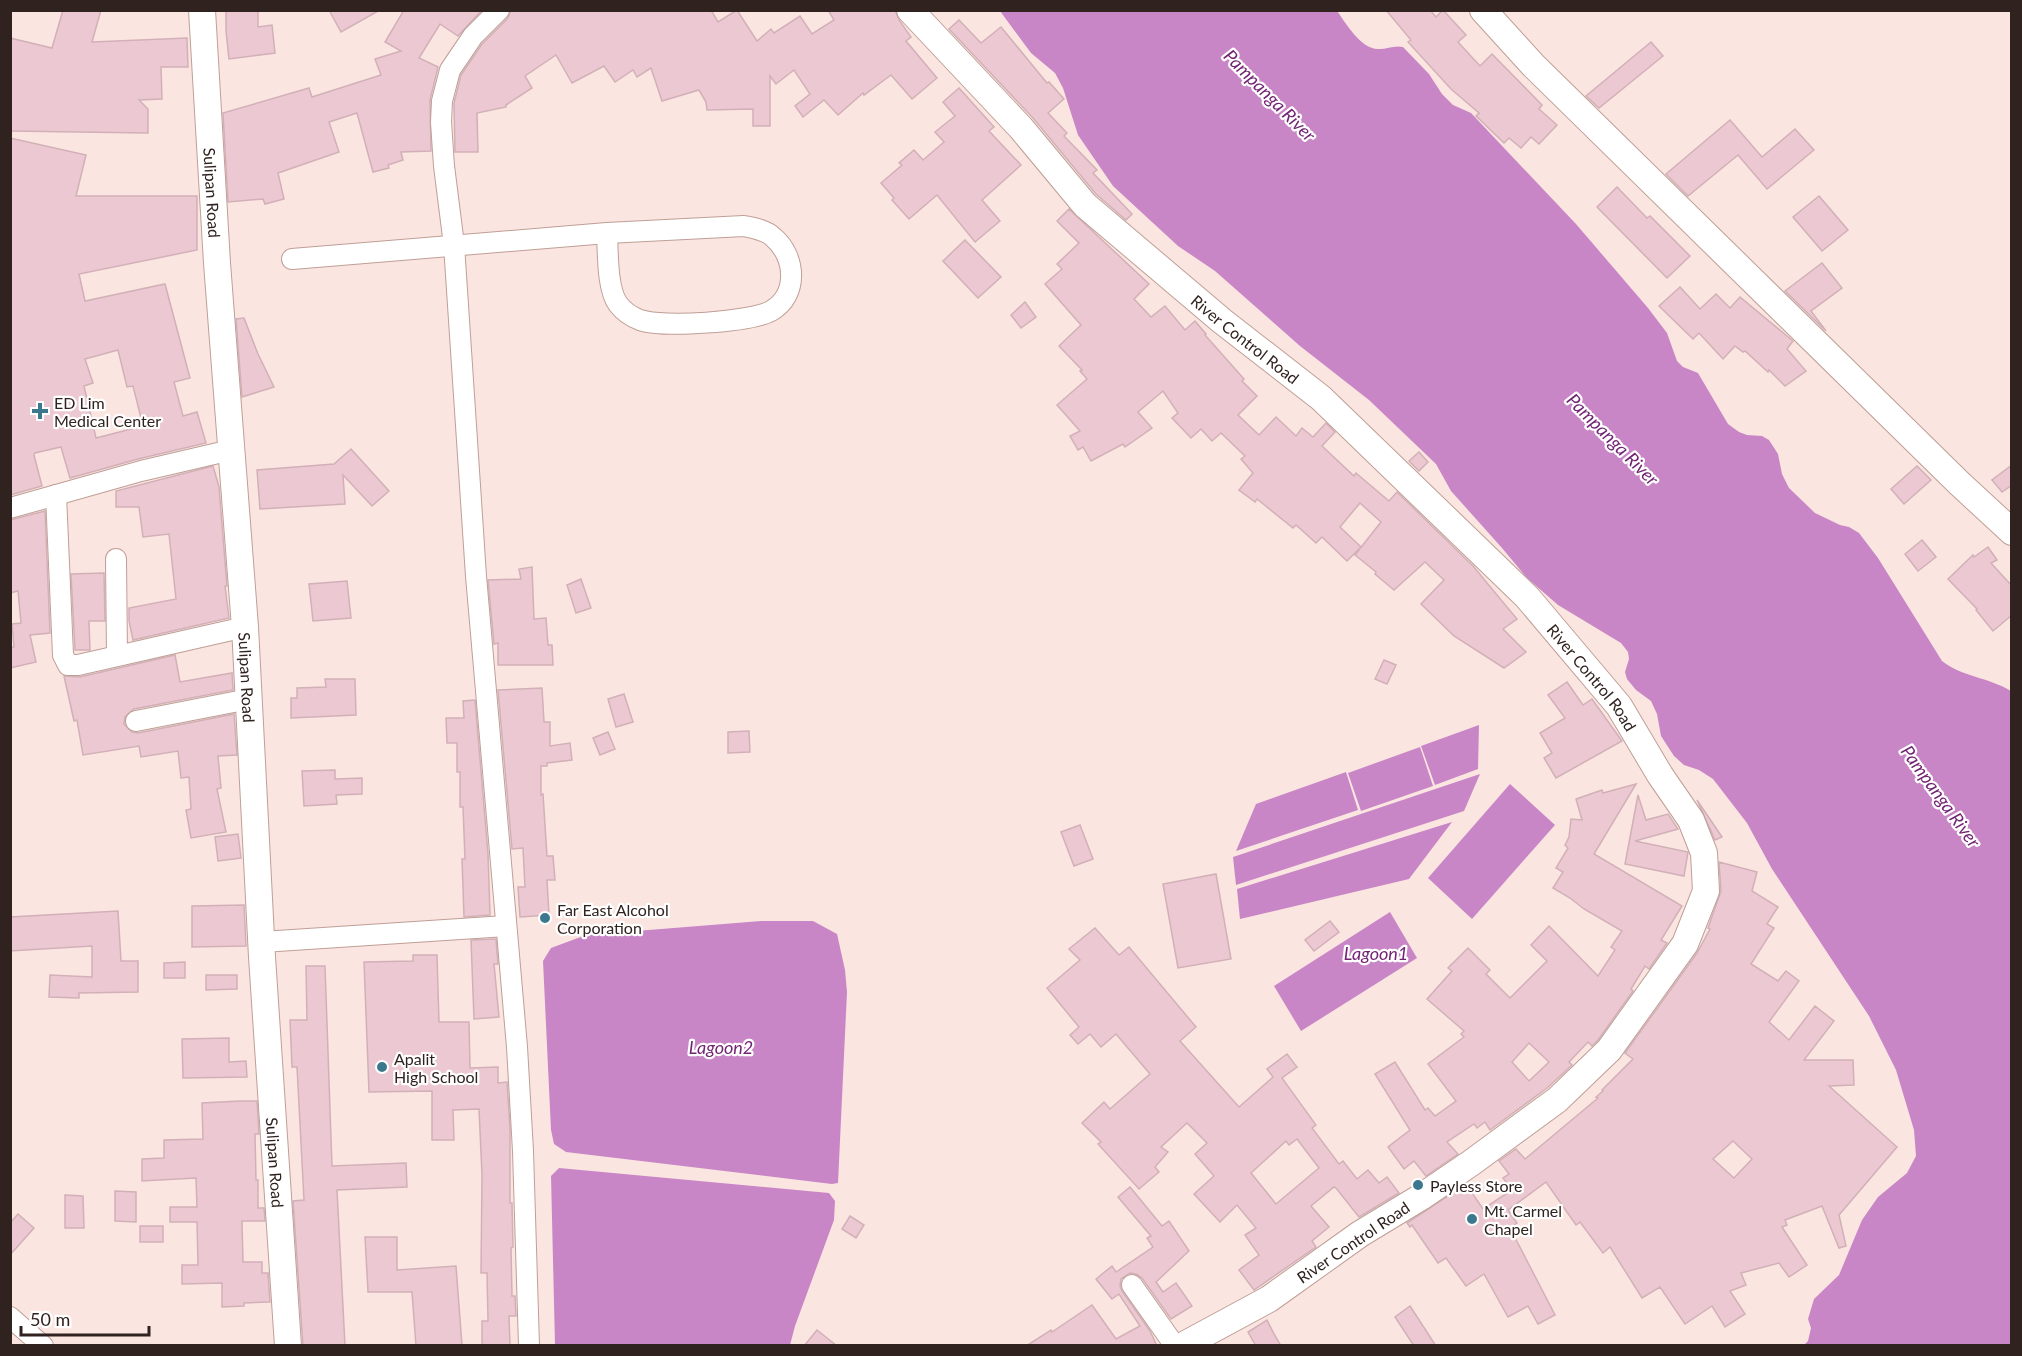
<svg xmlns="http://www.w3.org/2000/svg" width="2022" height="1356" viewBox="0 0 2022 1356" font-family="Lato,sans-serif">
<rect width="100%" height="100%" fill="#fbe5e0"/>
<!-- water -->
<g fill="#c886c7">
<path d="M1000,11h337c9,12 24,39 42,38 9,0 15,-4 24,-2l26,27 13,20 11,11 18,8 105,111 72,84 19,25 10,28 6,6 15,6 30,51 11,8 8,3 15,1 7,4 9,14 4,20 7,14 26,25 25,12 9,2 10,6 19,25 64,103c20,16 46,16 69,30v654h-207l4,-4 3,-13 -3,-9 6,-20 25,-24 23,-55 16,-23 29,-24 9,-17 -2,-26 -18,-60 -27,-54 -97,-147 -25,-46 -34,-44 -14,-9 -15,-5 -10,-9 -13,-20 -4,-22 -6,-13 -15,-11 -9,-11 -2,-7 4,-13 -1,-7 -7,-9 -63,-38 -31,-27 -25,-30 -51,-57 -15,-27 -67,-64 -69,-54 -85,-75 -37,-25 -65,-60 -35,-51 -15,-47 -8,-15 -24,-20z"/>
<polygon points="1479,725 1478,769 1435,785 1421,746"/>
<polygon points="1420,747 1433,786 1361,811 1348,773"/>
<polygon points="1346,772 1358,810 1236,851 1256,804"/>
<polygon points="1480,774 1464,811 1236,885 1233,857"/>
<polygon points="1510,784 1555,825 1472,919 1428,878"/>
<polygon points="1452,822 1409,879 1240,919 1237,889"/>
<polygon points="1390,912 1417,958 1301,1031 1274,986"/>
<polygon points="761,921 813,921 837,934 845,970 847,992 838,1183 832,1184 566,1152 554,1144 551,1130 543,961 551,948 586,935"/>
<polygon points="559,1168 829,1193 835,1201 834,1220 795,1326 790,1345 555,1345 551,1176"/>
</g>
<!-- building -->
<g fill="#ecc9d2" stroke="#d2b0b8" stroke-width="1.5" fill-rule="evenodd">
<polygon points="63,10 101,10 92,42 187,38 188,67 161,67 162,99 139,100 148,109 148,133 10,131 10,38 52,48"/>
<polygon points="226,10 258,10 258,27 272,25 275,53 229,59 226,31"/>
<polygon points="329,10 380,10 341,32"/>
<polygon points="404,10 482,10 458,36 440,24 419,58 438,67 430,100 431,151 401,152 403,160 388,165 389,168 373,172 357,113 329,122 339,152 278,173 284,199 265,204 263,199 228,202 223,113 309,88 312,97 381,75 375,59 401,51 385,42"/>
<polygon points="511,10 711,10 718,22 737,10 757,41 771,29 774,33 800,16 812,34 834,20 828,10 895,10 899,20 911,37 906,41 937,78 912,99 891,75 864,95 863,93 838,115 824,100 803,117 795,106 810,94 794,70 776,84 770,76 770,126 753,126 753,109 707,110 706,102 699,90 662,101 651,68 637,77 633,70 615,82 604,66 572,83 556,55 525,76 532,88 506,105 506,107 477,113 478,152 455,152 454,103 461,75 482,44 508,18"/>
<polygon points="1386,10 1430,10 1436,17 1443,10 1466,35 1458,42 1480,66 1492,54 1542,105 1539,109 1557,125 1539,144 1531,137 1521,148 1509,138 1504,143 1476,116 1479,113 1451,89 1408,42 1411,40"/>
<polygon points="959,20 981,43 1001,27 1047,83 1049,82 1064,99 1048,113 1067,133 1064,136 1097,170 1093,173 1132,214 1126,220 1096,194 1033,118 949,29"/>
<polygon points="1651,42 1663,56 1599,108 1586,96"/>
<polygon points="959,88 994,127 989,131 1021,165 982,200 1000,221 975,242 937,195 909,219 892,200 894,198 881,183 902,165 899,163 914,150 923,160 944,142 935,132 955,116 943,102"/>
<polygon points="1730,120 1762,157 1795,129 1814,150 1767,189 1738,155 1688,196 1666,174"/>
<path d="M10,138l76,17 -10,41h121v54l-118,24 6,27 80,-17 25,94 -16,4 9,34 14,-4 9,31 -68,16 -68,19 -9,-31 -26,6 -1,2 8,31 -32,9zM118,350l9,37 6,-1 10,40 -47,12 -12,-52 9,-3 -8,-24z"/>
<polygon points="1617,187 1647,218 1650,216 1690,256 1667,278 1597,207"/>
<polygon points="1819,196 1848,230 1822,251 1793,217"/>
<polygon points="1069,209 1149,284 1134,299 1151,317 1165,306 1185,330 1195,321 1206,334 1205,335 1244,379 1242,381 1257,396 1238,415 1259,435 1276,417 1296,436 1302,428 1313,437 1326,423 1335,432 1322,446 1354,476 1356,473 1389,501 1397,492 1473,566 1517,619 1503,629 1526,652 1504,668 1454,636 1421,604 1444,580 1425,562 1394,590 1375,574 1376,572 1355,555 1381,522 1360,503 1340,527 1361,547 1347,561 1322,537 1316,543 1296,525 1293,528 1257,499 1255,502 1239,490 1253,473 1241,459 1245,456 1221,433 1212,441 1201,429 1191,438 1172,418 1178,413 1163,391 1138,412 1152,428 1125,447 1123,444 1091,461 1083,447 1078,450 1070,436 1080,431 1057,405 1087,379 1080,371 1082,370 1059,346 1081,325 1045,284 1062,269 1057,264 1079,243 1057,221"/>
<polygon points="965,240 1001,277 978,298 943,261"/>
<polygon points="1822,263 1842,288 1811,311 1826,331 1785,291"/>
<polygon points="1680,287 1700,309 1716,294 1730,308 1740,297 1793,341 1787,349 1806,371 1785,386 1769,370 1768,372 1745,351 1743,352 1735,346 1723,359 1699,333 1693,339 1659,306"/>
<polygon points="1025,302 1036,317 1021,328 1011,315"/>
<polygon points="244,318 258,354 274,387 242,397 236,319"/>
<polygon points="351,449 389,491 372,506 343,475 345,504 260,509 257,470 334,464"/>
<polygon points="1419,452 1428,462 1419,471 1409,461"/>
<polygon points="2012,465 2012,485 2002,492 1992,480"/>
<polygon points="213,466 219,487 227,586 225,586 229,618 133,640 129,621 129,608 176,599 172,562 169,534 143,537 139,507 116,507 116,491"/>
<polygon points="1917,466 1931,480 1904,504 1891,489"/>
<polygon points="45,511 50,633 30,635 36,662 10,668 10,648 14,647 12,624 21,623 18,591 10,593 10,520"/>
<polygon points="1922,540 1936,557 1918,571 1905,554"/>
<polygon points="1988,547 1997,560 1991,563 2012,586 2012,615 1993,631 1976,610 1977,609 1948,579 1973,555 1974,557"/>
<polygon points="532,567 534,619 546,618 548,645 552,645 553,665 498,665 498,643 494,644 488,580 521,579 519,569"/>
<polygon points="104,573 105,621 89,621 90,650 75,650 71,574"/>
<polygon points="581,579 591,608 576,613 567,585"/>
<polygon points="347,581 351,618 313,621 309,584"/>
<polygon points="175,655 180,682 232,673 233,690 134,709 125,717 124,724 132,732 138,733 234,714 237,755 218,756 221,788 217,789 226,832 191,838 186,810 191,809 189,777 181,778 178,751 141,757 139,746 83,755 77,720 74,721 64,676 80,677"/>
<polygon points="1384,660 1396,665 1387,684 1375,679"/>
<polygon points="325,679 355,679 356,715 291,718 291,698 297,698 297,688 326,687"/>
<polygon points="1567,682 1583,705 1592,699 1622,741 1556,778 1544,758 1552,753 1540,733 1565,718 1548,695"/>
<polygon points="542,688 544,722 550,722 550,746 570,743 572,760 547,763 547,766 541,766 541,795 543,794 547,856 553,856 555,880 547,880 549,915 520,917 518,887 525,887 523,848 512,849 498,690"/>
<polygon points="624,694 633,722 616,727 608,699"/>
<polygon points="475,700 488,854 490,915 464,917 462,859 465,859 463,807 460,807 460,772 457,772 457,743 447,743 446,718 464,718 463,701"/>
<polygon points="749,731 750,752 728,753 728,732"/>
<polygon points="608,732 615,749 600,755 593,738"/>
<polygon points="335,770 335,779 362,778 362,794 336,795 337,804 304,806 302,771"/>
<path d="M1636,784l-42,70 88,52 -21,34 6,3 -18,26 -4,-3 -14,23 2,2 -35,49 -6,6 -4,-4 -19,20 3,3 -25,23 -57,42 -5,-8 -8,6 -3,-4 -27,18 11,12 -32,22 -12,-15 -10,8 -16,-22 22,-17 -35,-56 20,-12 30,48 3,-2 7,8 21,-15 -28,-37 36,-27 -3,-3 3,-3 -37,-32 25,-28 -4,-3 20,-20 22,22 -4,4 24,24 37,-37 -16,-16 18,-19 49,50 17,-26 -4,-3 11,-16 -38,-22 -14,-11 -17,-10 10,-16 -7,-4 12,-20 -3,-3 4,-8 2,-18 11,1 -6,-21 26,-9 1,3zM1529,1043l20,19 -20,19 -17,-19z"/>
<polygon points="1638,795 1646,820 1668,814 1678,829 1635,841 1688,852 1684,876 1625,864"/>
<polygon points="1697,800 1722,837 1715,840"/>
<polygon points="1080,825 1093,859 1074,866 1061,832"/>
<polygon points="238,834 241,858 218,861 215,837"/>
<path d="M1719,862l38,10 -5,19 26,16 -11,17 7,4 -23,36 27,17 8,-10 13,10 -30,41 20,18 26,-34 19,15 -30,39h49l1,25 -25,1 68,61 -58,68 7,31 -7,2 -17,-42 -37,14 2,5 -5,2 25,38 -18,12 -10,-14 -38,10 5,12 -16,6 15,23 -20,13 -13,-21 -27,18 -25,-37 -18,11 -32,-51 -7,6 -23,-31 -4,3 -30,-43 -38,28 9,13 -7,5 45,87 -17,9 -10,-18 -20,11 -24,-43 -18,12 -20,-28 -8,5 -26,-38 -2,2 -3,-4 59,-39 17,25 29,-19 -9,-12 6,-4 -10,-13 17,-12 9,10 73,-61 -2,-1 7,-6 -1,-1 31,-31 -8,-6 72,-100 13,-24 -2,-1 13,-37zM1733,1141l19,18 -18,19 -21,-19z"/>
<polygon points="1216,874 1231,959 1178,968 1163,884"/>
<polygon points="244,905 246,946 192,947 192,906"/>
<polygon points="118,911 121,961 138,961 138,992 79,993 79,998 49,997 50,975 92,977 92,946 10,951 10,917"/>
<polygon points="1330,921 1339,932 1314,951 1305,940"/>
<path d="M1095,928l24,27 10,-8 67,80 -16,14 59,66 34,-30 -6,-8 20,-15 10,13 -15,11 34,47 -4,3 27,36 4,-3 14,18 11,-9 11,13 8,-6 12,16 -40,24 -23,-29 -2,-1 -23,19 18,21 -17,14 4,6 -62,43 -15,-20 20,-15 -14,-20 11,-7 -19,-23 -17,17 -26,-28 20,-18 -19,-22 12,-11 -20,-20 -26,24 7,5 -13,15 4,5 -20,17 -41,-45 3,-2 -19,-19 22,-21 6,7 40,-35 -34,-40 -15,13 -11,-13 -12,10 -8,-9 9,-8 -32,-39 33,-28 -11,-11zM1297,1139l22,29 -43,36 -25,-31 35,-32 3,4z"/>
<polygon points="496,939 498,964 494,964 499,1017 474,1019 471,940"/>
<polygon points="413,955 437,955 439,1022 469,1022 470,1068 498,1067 498,1083 507,1082 510,1128 510,1203 512,1203 513,1247 511,1248 512,1296 515,1296 516,1316 509,1316 510,1346 484,1346 482,1343 482,1321 488,1321 487,1273 481,1273 482,1175 479,1109 453,1110 454,1140 432,1140 432,1091 369,1092 364,962 413,961"/>
<polygon points="185,962 185,978 164,978 164,963"/>
<polygon points="306,966 325,966 332,1166 406,1163 407,1187 337,1190 345,1346 303,1346 293,1201 304,1200 297,1067 292,1067 290,1020 307,1020"/>
<polygon points="206,975 237,975 237,989 206,990"/>
<polygon points="229,1038 229,1062 246,1061 247,1077 183,1078 182,1039"/>
<polygon points="240,1101 257,1101 259,1134 255,1134 256,1180 258,1180 258,1208 264,1208 265,1221 242,1221 243,1262 262,1262 262,1273 268,1273 270,1302 244,1303 244,1306 222,1307 222,1283 182,1284 182,1265 198,1265 197,1222 170,1222 170,1207 197,1207 196,1178 142,1181 142,1159 164,1158 164,1140 203,1139 202,1103"/>
<polygon points="1130,1187 1162,1226 1169,1221 1189,1251 1156,1282 1163,1292 1176,1283 1192,1306 1171,1319 1142,1278 1136,1274 1130,1273 1121,1279 1120,1286 1122,1291 1150,1331 1157,1346 1026,1346 1051,1330 1052,1332 1092,1305 1116,1339 1140,1326 1119,1294 1112,1299 1096,1279 1112,1266 1116,1272 1153,1247 1147,1238 1151,1236 1118,1197"/>
<polygon points="115,1191 136,1192 136,1222 115,1221"/>
<polygon points="65,1195 83,1196 84,1228 65,1228"/>
<polygon points="18,1214 34,1228 10,1255 10,1223"/>
<polygon points="850,1216 864,1225 856,1238 842,1229"/>
<rect x="140" y="1226" width="23" height="16"/>
<polygon points="365,1237 397,1237 397,1270 456,1266 462,1345 416,1346 412,1292 368,1292"/>
<polygon points="1410,1306 1436,1346 1414,1346 1395,1317"/>
<polygon points="1267,1320 1274,1334 1281,1346 1256,1346 1248,1332"/>
<polygon points="817,1330 837,1346 804,1346"/>
</g>
<g fill="none" stroke-linecap="round" stroke-linejoin="round">
<defs>
<g id="minor">
<polyline points="499,10 473,36 450,70 442,101 441,122 444,166 454,245 476,576 517,1047 523,1151 529,1346"/>
<path d="M292,259l315,-26 137,-7c10,2 22,4 29,11 23,19 26,58 -2,74 -20,11 -108,17 -131,9 -8,-3 -16,-8 -22,-16 -11,-15 -10,-51 -11,-71"/>
<polyline points="56,495 63,655 68,665 78,665 245,627"/>
<polyline points="10,508 141,471 231,450"/>
<polyline points="116,559 117,655"/>
<polyline points="136,721 249,699"/>
<polyline points="262,942 506,926"/>
<polyline points="1132,1285 1175,1346"/>
<polyline points="10,1317 43,1346"/>
</g>
<g id="tertiary">
<path id="s1" d="M202,10l15,253 28,364 17,330 26,389"/>
<path id="s2" d="M910,10l111,118 64,77 137,116 99,77 206,199 92,109 41,69 31,45 13,33 2,38 -21,53 -76,106 -52,50 -86,63 -50,34 -61,37 -91,65 -87,47"/>
<polyline points="1483,10 1533,65 1959,483 2012,532"/>
</g>
</defs>
<!-- minor casing -->
<use href="#minor" stroke="#bf9f96" stroke-width="22"/>
<!-- tertiary casing -->
<use href="#tertiary" stroke="#bf9f96" stroke-width="28"/>
<!-- minor -->
<use href="#minor" stroke="#fff" stroke-width="20"/>
<!-- tertiary -->
<use href="#tertiary" stroke="#fff" stroke-width="26"/>
</g>
<!-- markers -->
<g fill="#3b788e" stroke="#fff" stroke-width="2">
<path d="M37 402h6v6h6v6h-6v6h-6v-6h-6v-6h6z"/>
<circle cx="545" cy="918" r="6"/>
<circle cx="382" cy="1067" r="6"/>
<circle cx="1418" cy="1185" r="6"/>
<circle cx="1472" cy="1219" r="6"/>
</g>
<g text-anchor="middle" dominant-baseline="central" stroke-width="4.5" stroke-linejoin="round" paint-order="stroke">
<!-- street labels -->
<g font-size="16" fill="#2f221f" stroke="#fff">
<text stroke="none"><textPath href="#s1" startOffset="183">Sulipan Road</textPath></text>
<text stroke="none"><textPath href="#s2" startOffset="471">River Control Road</textPath></text>
<text stroke="none"><textPath href="#s2" startOffset="957">River Control Road</textPath></text>
<text stroke="none"><textPath href="#s1" startOffset="669">Sulipan Road</textPath></text>
<text stroke="none"><textPath href="#s1" startOffset="1155">Sulipan Road</textPath></text>
<text transform="translate(1353 1242) rotate(-34)">River Control Road</text>
</g>
<!-- poi labels -->
<g font-size="16" fill="#2f221f" stroke="#fff" text-anchor="start">
<text x="54" y="402">ED Lim<tspan x="54" dy="18">Medical Center</tspan></text>
<text x="557" y="909">Far East Alcohol<tspan x="557" dy="18">Corporation</tspan></text>
<text x="394" y="1058">Apalit<tspan x="394" dy="18">High School</tspan></text>
<text x="1430" y="1185">Payless Store</text>
<text x="1484" y="1210">Mt. Carmel<tspan x="1484" dy="18">Chapel</tspan></text>
</g>
<!-- water labels -->
<g font-size="18" font-style="italic" fill="#722474" stroke="#fff">
<text transform="translate(1270 95) rotate(45)">Pampanga River</text>
<text transform="translate(1613 439) rotate(45)">Pampanga River</text>
<text transform="translate(1941 796) rotate(54)">Pampanga River</text>
<text x="1376" y="953">Lagoon1</text>
<text x="721" y="1047">Lagoon2</text>
</g>
</g>
<!-- border -->
<rect width="2022" height="1356" fill="none" stroke="#2f221f" stroke-width="24"/>
<!-- scale -->
<path d="M21 1326v9h128v-9" fill="none" stroke="#2f221f" stroke-width="3"/>
<text x="30" y="1326" font-size="18" fill="#2f221f" stroke="#ffffff" stroke-width="4.5" paint-order="stroke">50 m</text>
</svg>
